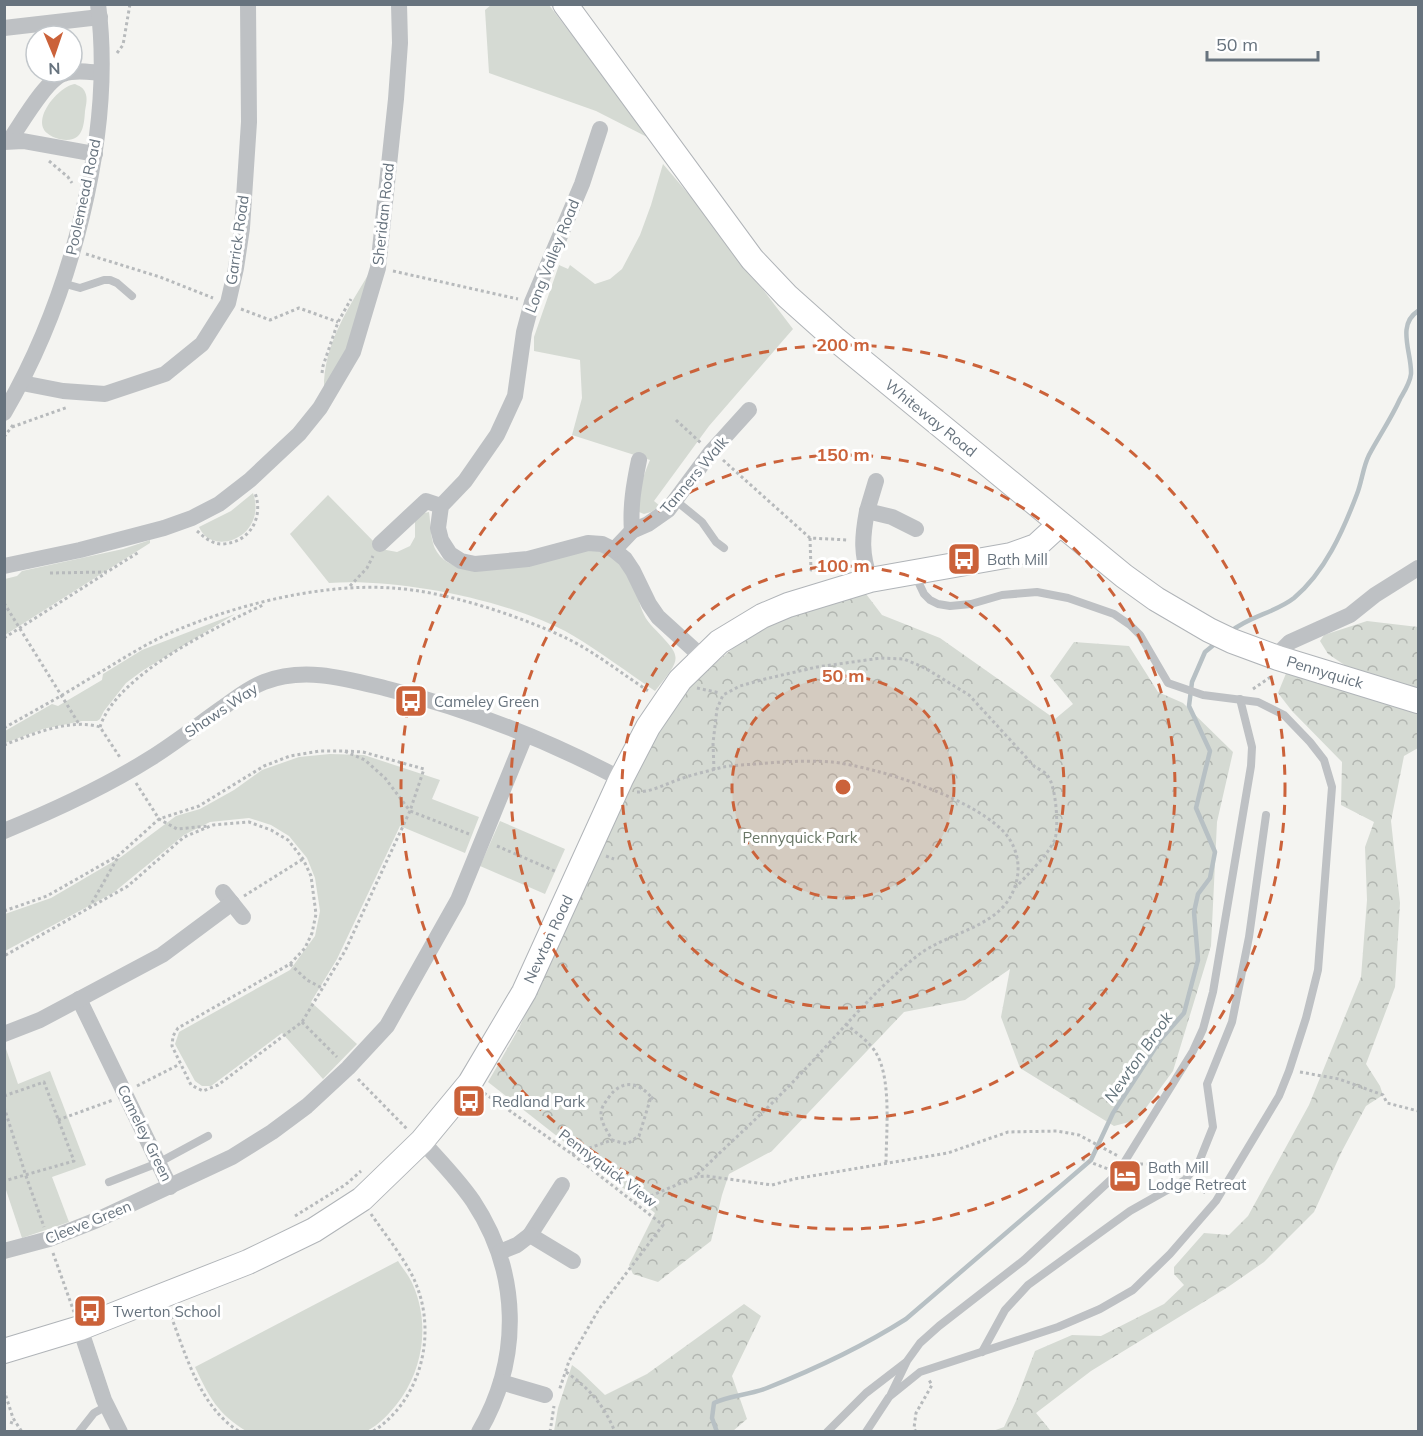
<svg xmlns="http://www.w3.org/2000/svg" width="1423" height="1436" viewBox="0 0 1423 1436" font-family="Mulish,sans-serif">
<defs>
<pattern id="forest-crowns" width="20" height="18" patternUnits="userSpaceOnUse" patternTransform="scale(1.5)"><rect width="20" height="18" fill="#d5dad3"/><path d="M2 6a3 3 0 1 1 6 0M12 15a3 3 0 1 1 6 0" fill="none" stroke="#b1b5b0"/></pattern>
</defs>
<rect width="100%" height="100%" fill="#f4f4f1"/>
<!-- grass -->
<g fill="#d5dad3">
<polygon points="491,5 549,5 651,139 596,111 489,73 485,10"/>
<path d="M75,84c4,2 8,3 10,8 3,6 1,13 0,19 -1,17 -3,33 -26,28 -4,-1 -9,-3 -12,-6 -16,-14 12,-47 28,-49z"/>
<path d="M663,164l45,53 85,112 -84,97 -55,75 6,5 -9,6 -7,2 -5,-2c-2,-18 4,-36 11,-52l-78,-25 10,-37 -2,-38 -46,-9v-14l25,-72 9,4 2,-4 25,19 15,-5 12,-10 18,-34 11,-30z"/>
<path d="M371,270l-26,83 -21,36c-1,-44 25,-82 47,-119z"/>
<path d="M253,493c15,44 -41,65 -54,34l32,-16z"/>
<path d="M328,495l53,54 16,3 13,-6 5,-9v-16l5,-7 9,-2c2,12 1,30 8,40 28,44 131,-16 172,0 3,2 7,6 10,9 3,3 8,6 10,9 11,16 6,37 22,55 31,33 33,30 4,66 -27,-18 -54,-39 -83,-56 -61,-35 -174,-57 -243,-52l-39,-49z"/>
<polygon points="150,540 150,543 5,635 5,579 17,576 22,571 123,549"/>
<polygon points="235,614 142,671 126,683 104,711 100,719 97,721 82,721 43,729 5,743 5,731 52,704 58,706 102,680 103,674 142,650"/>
<polygon points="330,754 364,755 440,780 432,799 479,817 465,853 400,826 337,959 311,1002 357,1044 323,1079 282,1033 211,1086 202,1086 195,1081 175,1044 179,1032 290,970 315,936 320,911 315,878 307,858 289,836 271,825 249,818 210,822 184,835 113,893 5,951 5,914 51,898 121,857 176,816 200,809 234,790 262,770 299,757"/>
<polygon points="500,821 565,849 545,894 480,866"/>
<polygon points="4,1043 18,1084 50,1071 86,1165 52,1177 69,1222 22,1238 5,1187"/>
<path d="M398,1261c5,8 12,16 15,24 16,37 11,79 -11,112 -10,14 -21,27 -37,35l-119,-1c-28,-17 -37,-34 -51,-64z"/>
</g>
<!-- forest -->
<g fill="url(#forest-crowns)">
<polygon points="863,590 882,615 940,638 1055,719 1073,704 1050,676 1074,642 1129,646 1158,692 1183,703 1233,752 1217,822 1211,946 1173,1071 1137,1120 1114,1126 1020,1068 1001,1017 1010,969 965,1000 904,1012 772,1151 729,1174 722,1195 711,1241 658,1282 633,1274 629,1265 655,1213 488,1082 519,1028 627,788 663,720 696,680 740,642 776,619"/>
<polygon points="1367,621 1418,627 1418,748 1404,756 1391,821 1400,903 1395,987 1366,1064 1380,1086 1383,1095 1366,1106 1342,1151 1314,1212 1264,1262 1228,1287 1091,1371 1036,1413 1050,1430 1063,1431 990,1432 1004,1427 1016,1401 1035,1351 1072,1335 1101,1336 1164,1304 1184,1285 1174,1274 1174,1267 1204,1233 1229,1235 1248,1216 1309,1105 1361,977 1367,900 1365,847 1374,822 1341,805 1342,762 1292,711 1278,693 1287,671 1355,672 1328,654 1320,641 1324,635"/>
<polygon points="744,1304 761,1316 732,1376 747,1419 733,1431 554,1431 558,1408 572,1365 580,1371 605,1395 647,1374"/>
</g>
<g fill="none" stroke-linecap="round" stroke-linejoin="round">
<!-- stream -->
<g stroke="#b7c0c4" stroke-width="4.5">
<path d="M1230,632c19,-16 45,-19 64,-34 31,-26 49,-67 63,-104 5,-13 6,-27 12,-39 10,-19 22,-36 31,-56 4,-7 10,-16 11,-25 1,-21 -15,-49 7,-63"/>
<path d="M717,1432l-5,-14 2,-15c17,-8 36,-8 53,-15 48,-19 95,-41 139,-69l185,-159 22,-47 48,-74 23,-26 14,-53 -4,-48 4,-18 12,-16 5,-26 -19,-44 14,-57 -21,-45 3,-24 13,-30 11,-9"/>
</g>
<defs>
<g id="secondary">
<polyline points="565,4 752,259 787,296 834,338 1124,576 1156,599 1209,630 1232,641 1278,658 1418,701"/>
<polyline points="4,1351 80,1328 248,1262 314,1230 362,1199 422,1141 470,1083 524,992 621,779 648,727 680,680 719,642 762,616 788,605 870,580 1011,555 1036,546 1060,524"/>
</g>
</defs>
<!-- secondary casing -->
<use href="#secondary" stroke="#b0b4b8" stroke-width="26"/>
<!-- path -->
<g stroke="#b7babc" stroke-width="3" stroke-dasharray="3 3" stroke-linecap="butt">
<polyline points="117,53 123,45 130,4"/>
<polyline points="49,161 68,177 72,183"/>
<polyline points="86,254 160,277 213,298"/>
<polyline points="393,271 518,299"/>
<polyline points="241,309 270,320 299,308 338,322"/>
<polyline points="322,373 323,366 338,322 351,299"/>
<polyline points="676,420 701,443"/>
<polyline points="12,427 68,407"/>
<polyline points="4,437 13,425"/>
<polyline points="723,460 810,538 848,540"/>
<path d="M197,531c7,6 15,13 25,13 28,-1 42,-27 33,-51"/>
<polyline points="810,538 811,570 830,571"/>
<polyline points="50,573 107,572 139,552"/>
<polyline points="350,586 367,568 373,556"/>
<polyline points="4,603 79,724"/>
<polyline points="4,638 106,573"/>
<polyline points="697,688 720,693"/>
<polyline points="1253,689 1272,676"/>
<path d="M100,727c16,-52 116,-100 163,-122"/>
<path d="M4,728c28,-16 56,-31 83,-48 28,-16 54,-34 83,-47 65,-28 151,-50 222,-45 53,3 129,28 178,52 26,13 55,36 80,52"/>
<path d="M4,745c29,-11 66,-27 96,-18l21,32"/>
<polyline points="345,751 363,752 424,769 410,811 469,834"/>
<path d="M714,770l-1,-27 4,-34 6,-14 17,-9 25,-7 52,-12 64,-9 23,1 21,9 44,27 66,72c4,2 10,5 12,8 9,9 12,52 8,64 -6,15 -28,36 -39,48"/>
<polyline points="136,783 159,819 177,829 208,826"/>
<path d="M637,792c14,0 29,-8 43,-13 14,-5 29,-8 43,-12 10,-2 21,-2 32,-3 25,-2 51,-4 77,-2 45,5 149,38 176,75 11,15 13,35 6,52 -14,39 -67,43 -97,67 -49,39 -87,89 -131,133 -29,30 -61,58 -91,88"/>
<polyline points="497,846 557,872"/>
<polyline points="606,856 614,859"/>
<polyline points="244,896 303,859"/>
<polyline points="89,908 118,857"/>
<polyline points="4,911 47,896 119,855 159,819 199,806 264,766 290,756 320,751 344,751 365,760 385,778 410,811 345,951 302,1022 218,1085 203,1091 191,1085 172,1046 173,1036 178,1028 290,964 305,948 312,933 316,914 311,876 303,859 288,840 271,830 249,822 213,825 184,837 128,886 4,956"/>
<polyline points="290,964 307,980 322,988"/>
<polyline points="302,1022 337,1057"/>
<path d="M846,1024c10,9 24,18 30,29 16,26 10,81 10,111"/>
<polyline points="1300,1072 1339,1079 1383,1095 1387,1103 1418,1111"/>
<polyline points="358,1079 408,1130"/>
<polyline points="137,1086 180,1064"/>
<polyline points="484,1093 572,1154 663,1225 599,1309 569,1361 559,1391"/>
<polyline points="4,1096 44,1082 74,1161 4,1181"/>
<polyline points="651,1097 656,1101"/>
<polyline points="4,1107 26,1176 44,1227"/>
<polyline points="58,1120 113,1100"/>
<path d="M572,1154l40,-14 15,4 12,-8 12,-39c-13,-16 -30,-17 -42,0 -4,6 -8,10 -8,17 0,9 7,18 11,26"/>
<polyline points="1082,1159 1108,1169"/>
<polyline points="1134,1164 1163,1164 1175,1173"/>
<polyline points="1193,1184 1207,1194"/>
<polyline points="634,1203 695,1177 706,1176 772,1185 794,1179 948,1153 1008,1132 1057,1131 1079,1135 1118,1156"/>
<path d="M371,1214c13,19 37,49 45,70 21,51 5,117 -44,148"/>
<polyline points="295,1216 345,1185 361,1171"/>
<polyline points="53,1253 74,1312"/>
<path d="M169,1311c17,43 30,96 71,121"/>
<path d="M566,1372c23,16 38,33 49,60"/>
<polyline points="4,1390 13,1418 22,1432"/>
<polyline points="11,1424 13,1418"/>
<polyline points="550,1432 554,1406"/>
<polyline points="916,1432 914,1428 916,1413 932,1385 929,1380"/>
</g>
<!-- lane -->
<g stroke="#bec1c4" stroke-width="8">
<polyline points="62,283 80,288 104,280 110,280 117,283 132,296"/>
<polyline points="675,500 702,522 716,542 724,548"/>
<polyline points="109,1182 158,1163 208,1136"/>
<polyline points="982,1352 1005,1310 1028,1285 1130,1211 1185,1180 1199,1162 1213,1127 1207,1084 1232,1022 1249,937 1266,815"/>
<polyline points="891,1394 907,1361 920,1343 939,1326 1024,1260 1117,1174 1193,1051 1203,1029 1213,992 1251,766 1252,747 1240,699"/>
<polyline points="79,1432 94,1413 107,1406"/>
<polyline points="827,1432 866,1393 905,1363"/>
<polyline points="866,1432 889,1397 920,1372 1058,1327 1100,1309 1133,1290 1170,1254 1216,1201 1279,1096 1289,1071 1306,1018 1318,970 1332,787 1324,760 1310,742 1284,715 1258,702 1203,695 1168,683 1140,635 1130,625 1114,614 1068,598 1037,592 1002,595 971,604 950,606 938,604 930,600 924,594 915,575"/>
</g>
<!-- street -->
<g stroke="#bec1c4" stroke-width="16">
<polyline points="4,28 100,17"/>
<polyline points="600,129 582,184 532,302 524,332 515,396 497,435 465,481 441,506 438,528 441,540 450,554 461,561 475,564 528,559 588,543 602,544 614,550 625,559 633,571 649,604 658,617 702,657"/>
<path d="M9,141c12,-17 37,-61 54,-67 12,-5 26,-2 38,-1"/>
<polyline points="4,142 23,141 95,154"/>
<polyline points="22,383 63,391 105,394 165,374 202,344 228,303 236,268 242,228 249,122 248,4"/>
<path d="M4,413c66,-113 111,-278 94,-409"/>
<polyline points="867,511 876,481"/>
<path d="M632,531c-2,-25 2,-47 7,-71"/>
<polyline points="380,544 426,501 441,506"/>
<polyline points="614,550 632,531 648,524 668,510 711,452 749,410"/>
<polyline points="4,566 80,550 164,528 192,518 219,504 250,480 299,434 320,408 353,352 378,268 396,99 400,43 399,4"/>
<path d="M870,580c-9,-27 -8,-42 -3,-69l25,6 24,12"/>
<polyline points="1278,658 1282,650 1290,642 1350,615 1375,595 1418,568"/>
<path d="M4,831c51,-21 101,-44 147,-73 24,-15 47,-33 71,-50 13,-9 26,-20 42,-26 41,-16 83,-3 124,7 81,20 159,51 233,90"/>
<polyline points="223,892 243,917"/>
<polyline points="79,999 170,1187"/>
<polyline points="4,1034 40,1020 162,955 232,903"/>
<path d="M422,1141c17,19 36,38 51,60 47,71 49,157 6,231"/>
<polyline points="562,1185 530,1235 573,1261"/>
<polyline points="4,1251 49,1239 97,1220 232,1157 272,1132 307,1106 348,1068 387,1026 458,900 525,736"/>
<polyline points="500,1252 517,1245 530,1235"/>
<polyline points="80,1328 104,1400 120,1432"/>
<polyline points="501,1382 545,1395"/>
</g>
<!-- secondary -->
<use href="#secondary" stroke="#fff" stroke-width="24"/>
</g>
<!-- distance rings -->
<circle cx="843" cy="787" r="111" fill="#cb623a" fill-opacity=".12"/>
<g fill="none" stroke="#cb623a" stroke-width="3" stroke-dasharray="10 8">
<circle cx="843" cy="787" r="111"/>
<circle cx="843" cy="787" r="221"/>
<circle cx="843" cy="787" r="332"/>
<circle cx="843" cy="787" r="442"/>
</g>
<!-- icons -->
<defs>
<symbol id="bus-square" viewBox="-11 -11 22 22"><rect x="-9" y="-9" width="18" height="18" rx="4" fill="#cb623a" stroke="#fff"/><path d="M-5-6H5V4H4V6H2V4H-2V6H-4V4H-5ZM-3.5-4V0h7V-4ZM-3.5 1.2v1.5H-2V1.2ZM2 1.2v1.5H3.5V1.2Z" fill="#fff"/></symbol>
<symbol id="hotel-square" viewBox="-11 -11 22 22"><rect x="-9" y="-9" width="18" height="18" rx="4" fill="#cb623a" stroke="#fff"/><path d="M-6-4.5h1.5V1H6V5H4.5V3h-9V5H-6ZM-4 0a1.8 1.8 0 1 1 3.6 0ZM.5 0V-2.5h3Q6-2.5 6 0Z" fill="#fff"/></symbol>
</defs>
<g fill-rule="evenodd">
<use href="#bus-square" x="945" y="540" width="38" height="38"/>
<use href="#bus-square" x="392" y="682" width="38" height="38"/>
<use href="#bus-square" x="450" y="1082" width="38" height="38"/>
<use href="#hotel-square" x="1106" y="1157" width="38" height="38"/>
<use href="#bus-square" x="71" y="1292" width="38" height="38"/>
</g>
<g text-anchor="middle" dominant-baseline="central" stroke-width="6" stroke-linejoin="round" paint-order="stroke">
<!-- street labels -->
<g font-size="15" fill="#67737e" stroke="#fff">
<text transform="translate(83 197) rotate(-78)">Poolemead Road</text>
<text transform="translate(383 214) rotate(-84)">Sheridan Road</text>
<text transform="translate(237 240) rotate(-82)">Garrick Road</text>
<text transform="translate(552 256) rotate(-68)">Long Valley Road</text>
<text transform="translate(931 418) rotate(39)">Whiteway Road</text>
<text transform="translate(694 475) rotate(-50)">Tanners Walk</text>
<text transform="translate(1325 672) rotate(17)">Pennyquick</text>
<text transform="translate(221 710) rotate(-34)">Shaws Way</text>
<text transform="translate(548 939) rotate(-65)">Newton Road</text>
<text transform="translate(145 1133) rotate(64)">Cameley Green</text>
<text transform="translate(608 1168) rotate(37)">Pennyquick View</text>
<text transform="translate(88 1222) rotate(-22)">Cleeve Green</text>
</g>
<!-- poi labels -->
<g font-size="15" fill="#67737e" stroke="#fff" text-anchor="start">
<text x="987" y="559">Bath Mill</text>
<text x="434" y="701">Cameley Green</text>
<text x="492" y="1101">Redland Park</text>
<text x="1148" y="1167">Bath Mill<tspan x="1148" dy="17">Lodge Retreat</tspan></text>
<text x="113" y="1311">Twerton School</text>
</g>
<!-- park labels -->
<g font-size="15" fill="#687665" stroke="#fff">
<text x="800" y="837">Pennyquick Park</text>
</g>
<!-- water labels -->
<g font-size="16" font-style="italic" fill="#63737b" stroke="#fff">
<text transform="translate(1138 1057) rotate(-55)">Newton Brook</text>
</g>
</g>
<circle cx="843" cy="787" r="9" fill="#cb623a" stroke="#fff" stroke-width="3"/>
<g font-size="18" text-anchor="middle" font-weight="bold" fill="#cb623a" stroke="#fff" stroke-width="6" stroke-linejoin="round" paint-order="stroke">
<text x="843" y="351">200 m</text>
<text x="843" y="461">150 m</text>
<text x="843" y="572">100 m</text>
<text x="843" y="682">50 m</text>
</g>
<!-- border -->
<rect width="1423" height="1436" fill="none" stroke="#67737e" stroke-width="12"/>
<!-- north arrow -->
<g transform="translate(54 54) rotate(178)"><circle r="28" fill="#ffffff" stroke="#c2c7cb" stroke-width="1.5"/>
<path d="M0-4.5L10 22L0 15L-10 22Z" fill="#cb623a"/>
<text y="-9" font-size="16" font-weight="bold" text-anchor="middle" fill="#67737e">N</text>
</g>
<!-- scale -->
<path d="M1207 51v9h111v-9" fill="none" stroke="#67737e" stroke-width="3"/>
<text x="1216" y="51" font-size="18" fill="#67737e" stroke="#ffffff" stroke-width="4.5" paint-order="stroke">50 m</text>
</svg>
